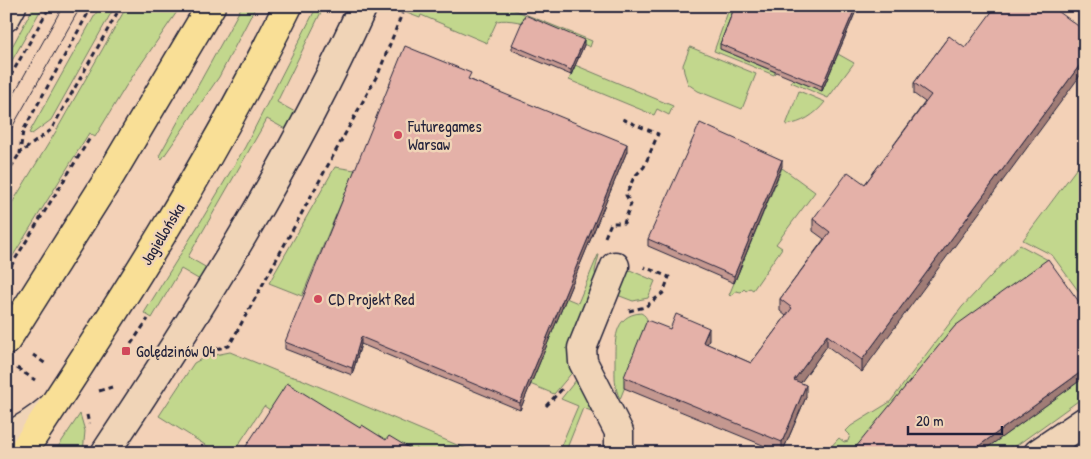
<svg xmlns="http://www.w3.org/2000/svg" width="1091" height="459" viewBox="0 0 1091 459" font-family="'Patrick Hand',sans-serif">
<rect width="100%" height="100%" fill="#f3d1b7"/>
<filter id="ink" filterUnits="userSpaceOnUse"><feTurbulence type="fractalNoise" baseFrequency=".02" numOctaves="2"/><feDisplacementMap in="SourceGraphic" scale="10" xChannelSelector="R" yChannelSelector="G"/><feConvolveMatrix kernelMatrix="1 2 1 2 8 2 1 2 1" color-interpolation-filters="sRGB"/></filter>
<g filter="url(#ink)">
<!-- green -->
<g fill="#c2d78d" stroke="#727c64">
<polygon points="34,6 43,6 6,71 6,58"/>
<polygon points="100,6 115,6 51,120 32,134 29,133"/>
<polygon points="127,6 181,6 126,86 95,137 89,133 6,267 6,213 55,133"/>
<polygon points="242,6 256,6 219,77 162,159 159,156"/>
<polygon points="317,6 324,6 277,102 295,112 287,130 267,119 188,257 207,268 200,280 181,269 152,318 144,313 201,221 245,147"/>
<path d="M406,6h76l30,3 80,32 -2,6c-21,-9 -71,-31 -93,-26l-10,22 -66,-28 -1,3 -16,-6z"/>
<polygon points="729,9 736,10 720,49 775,72 774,75 714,51"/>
<polygon points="690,47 756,74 742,109 698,91 688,84 684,72 683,65"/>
<polygon points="838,54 854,63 828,98 791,82 793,79 822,91"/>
<polygon points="575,65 673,106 669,115 657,109 654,115 569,80"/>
<path d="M799,91l26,11c-10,13 -23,21 -39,23z"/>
<polygon points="1085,157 1085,300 1052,255 1023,240"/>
<polygon points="335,167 355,170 302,296 269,283"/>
<polygon points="782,168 815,192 776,244 782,248 753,290 750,288 746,291 744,289 741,292 736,291 730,296 729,295"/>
<polygon points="1020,245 1048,260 857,453 825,453 839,438 844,442 848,441 850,435 846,431 851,426 890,402 962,307"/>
<polygon points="598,255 599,255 595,271 596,279 575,369 554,394 530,384 566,298 578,303"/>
<polygon points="623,267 655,281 648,298 633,301 612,293"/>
<path d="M641,313c8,4 7,11 6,19l-27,67c-6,-12 -5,-23 -5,-36 0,-21 -2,-48 26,-50z"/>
<polygon points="230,352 286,375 301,379 476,453 413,452 386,442 362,426 359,430 270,410 264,406 233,453 218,453 159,416 194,363 205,357"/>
<polygon points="580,375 600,414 583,408 565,453 558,453 578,406 561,399"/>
<polygon points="1085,377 1085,396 1013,448 1011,446 1001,453 980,453"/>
<polygon points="80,414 85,431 83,453 54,453"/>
</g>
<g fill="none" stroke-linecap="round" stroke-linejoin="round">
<defs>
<g id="minor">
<polyline points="6,17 12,6"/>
<polyline points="615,266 582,348 583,362 619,432 619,453"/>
<path d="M6,437c17,-7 31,-17 45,-29"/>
<path d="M105,453c95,-143 187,-290 258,-447"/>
<polyline points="1038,453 1085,421"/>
</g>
<g id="major">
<polyline points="6,341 107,181 211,6"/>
<path d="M22,453c96,-144 189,-291 266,-447"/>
</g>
</defs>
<!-- minor casing -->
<use href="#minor" stroke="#22223b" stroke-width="31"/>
<!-- major casing -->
<use href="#major" stroke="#22223b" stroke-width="31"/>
<!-- path -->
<g stroke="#22223b" stroke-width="3" stroke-dasharray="5 4" stroke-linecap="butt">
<polyline points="92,6 23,131 20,153 51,130 121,6"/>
<polyline points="6,84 50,6"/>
<polyline points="6,175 20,153"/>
<polyline points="605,237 611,223 624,223 631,204 626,195 634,177 644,167 658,134 622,119"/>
<polyline points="6,274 90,138"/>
<polyline points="629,311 645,307 663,293 669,277 644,267"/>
<polyline points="131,344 148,319"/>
<polyline points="208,351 229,346 379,72 405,6"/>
<polyline points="33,355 46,364"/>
<polyline points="17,368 35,380"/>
<polyline points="99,391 112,387"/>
<polyline points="546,406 563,388"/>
<polyline points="87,415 89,424"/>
</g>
<!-- minor -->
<use href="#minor" stroke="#f0d4b7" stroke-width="28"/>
<!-- major -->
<use href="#major" stroke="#f9df96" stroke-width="28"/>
<!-- tram -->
<g stroke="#22223b" stroke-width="1">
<polyline points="6,108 63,6"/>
<polyline points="6,138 81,6"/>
</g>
</g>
<!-- wall -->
<g fill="#c49890" stroke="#22223b">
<polygon points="735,6 858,6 822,91 720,49 720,44"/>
<polygon points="949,36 862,372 827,346 800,383 806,397 782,453 624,388 624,377 670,329 709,340 707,344 751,363 786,316 780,311 780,299 824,239 813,231 813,219 865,184 925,102 914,94 914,83"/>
<polygon points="512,45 584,45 571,75 512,50"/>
<polygon points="471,80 627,151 520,410 361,344 352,375 285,349 285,342"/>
<polygon points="782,166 734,283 648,246 648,239"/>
</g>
<!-- shaded-wall -->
<g fill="#a07c76" stroke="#22223b">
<polygon points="856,6 858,6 822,91 822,86"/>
<polygon points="584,40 584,45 571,75 571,70"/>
<polygon points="1085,58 1085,69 862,372 862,360"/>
<polygon points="627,144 627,151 520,410 520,403"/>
<polygon points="782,160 782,166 734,283 734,276"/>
<polygon points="709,328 709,340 703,354 703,342"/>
<polygon points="827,335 827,346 794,392 794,380"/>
<polygon points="361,337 361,344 352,375 352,368"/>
<polygon points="1085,369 1085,377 980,453 969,453"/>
<polygon points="806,385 806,397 782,453 782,442"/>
</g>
<!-- building -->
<g fill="#e4b1a8" stroke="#22223b">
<polygon points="735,6 856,6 822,86 720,44"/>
<polygon points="996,6 1051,6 1085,31 1085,58 862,360 827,335 794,380 806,385 782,442 624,377 647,320 670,329 676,314 709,328 703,342 751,363 792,308 780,299 830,232 813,219 848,172 865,184 931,95 914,83 949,36 965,48"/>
<polygon points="525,15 584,40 571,70 512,45"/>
<polygon points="405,46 471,73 468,79 627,144 520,403 361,337 352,368 285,342"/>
<polygon points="700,123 782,160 734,276 648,239"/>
<polygon points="1048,259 1085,310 1085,369 969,453 851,453 955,326"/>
<polygon points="287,383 360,428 362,425 386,440 389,436 414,451 416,448 424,453 246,453 243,451"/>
</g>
</g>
<!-- markers -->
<g fill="#d1495b" stroke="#f0d4b7" stroke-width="2">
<circle cx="398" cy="135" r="5"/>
<circle cx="318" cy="299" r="5"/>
<rect x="121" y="346" width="10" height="10" rx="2.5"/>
</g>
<g text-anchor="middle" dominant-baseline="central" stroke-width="5" stroke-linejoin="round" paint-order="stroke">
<!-- poi labels -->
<g font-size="16" fill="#22223b" stroke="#f0d4b7" text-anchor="start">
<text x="408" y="126">Futuregames<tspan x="408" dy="18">Warsaw</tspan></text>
<text x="328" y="299">CD Projekt Red</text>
<text x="136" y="351">Golędzinów 04</text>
</g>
<!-- street labels -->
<g font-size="16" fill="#22223b" stroke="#f0d4b7">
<text transform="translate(162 234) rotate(-59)">Jagiellońska</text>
</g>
</g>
<!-- margin -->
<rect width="1091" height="459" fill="none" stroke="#f0d4b7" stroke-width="25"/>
<rect x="12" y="12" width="1066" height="434" fill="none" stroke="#22223b" stroke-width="2" filter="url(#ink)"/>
<!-- scale -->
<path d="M908 426v8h94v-8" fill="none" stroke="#22223b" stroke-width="2.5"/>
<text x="916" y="426" font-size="15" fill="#22223b" stroke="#f0d4b7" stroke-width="4" paint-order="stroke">20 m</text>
</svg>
